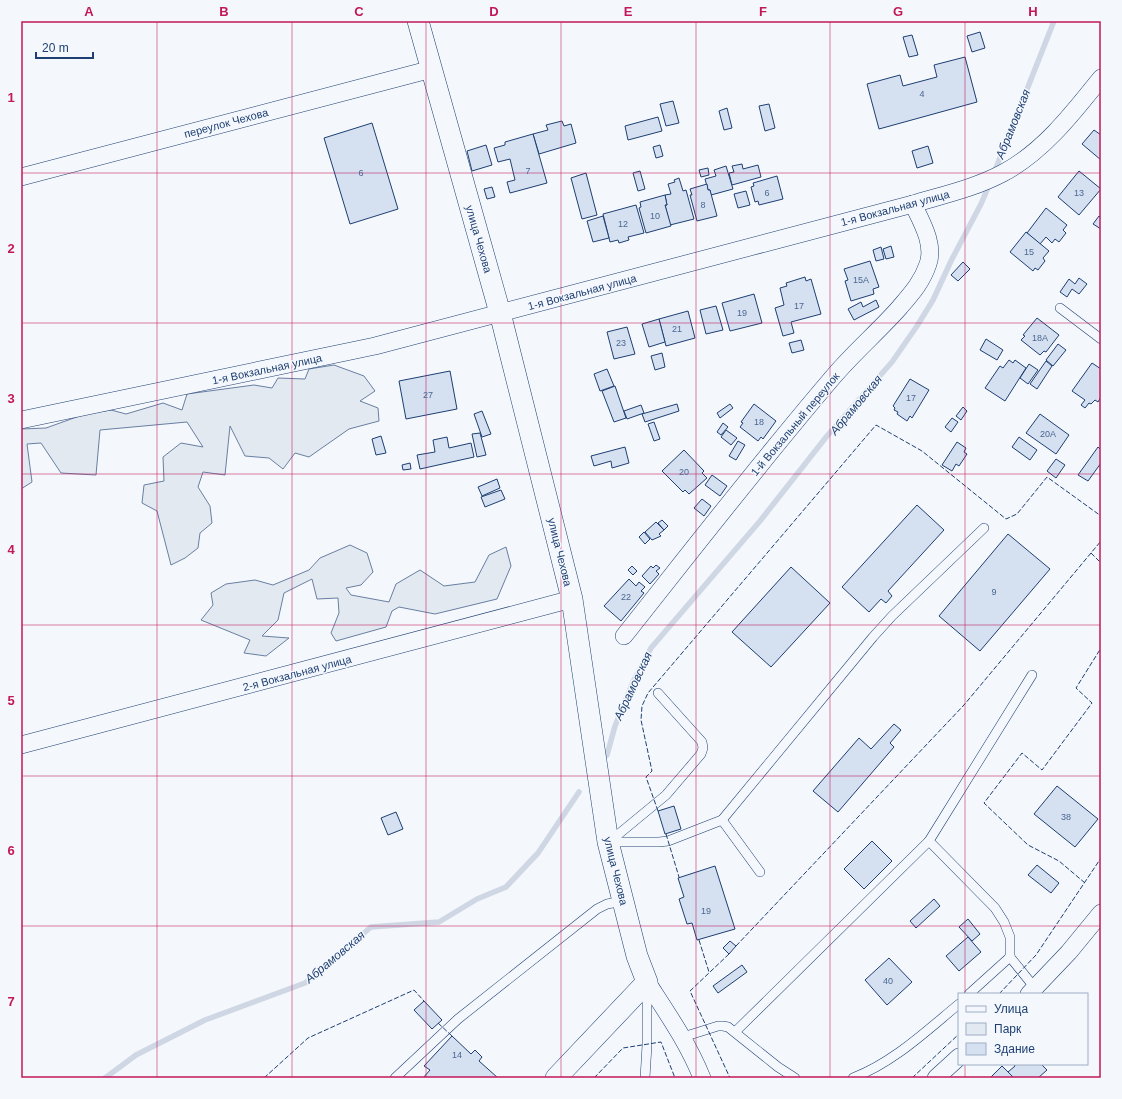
<svg xmlns="http://www.w3.org/2000/svg" width="1122" height="1099" viewBox="0 0 1122 1099" font-family="Arial,sans-serif">
<rect width="100%" height="100%" fill="#f4f7fb"/>
<!-- green -->
<g fill="#e3e9f0" stroke="#687fa3">
<polygon points="334,365 364,376 375,391 360,401 378,408 379,421 349,429 309,457 295,453 283,469 269,458 245,456 230,426 225,475 203,472 198,487 210,506 212,523 200,533 198,548 185,558 171,565 157,511 142,503 144,485 164,481 163,457 181,443 203,447 187,422 100,430 96,475 61,473 41,443 27,444 32,482 21,489 21,429 46,428 85,414 111,410 126,414 163,403 182,410 187,394 254,385 272,388 278,378 305,379 309,369"/>
<polygon points="350,545 367,553 373,572 361,585 346,588 351,595 389,602 396,584 420,570 444,586 475,582 489,555 506,547 511,566 497,599 435,614 399,607 392,611 386,627 336,641 331,633 339,613 338,598 317,599 312,579 284,593 278,620 262,636 289,638 266,656 244,653 250,640 201,620 213,605 211,593 226,584 255,580 273,585 309,570 320,558"/>
</g>
<g fill="none" stroke-linecap="round" stroke-linejoin="round">
<!-- stream -->
<g stroke="#cfd7e4" stroke-width="5.5">
<polyline points="994,173 1054,21"/>
<polyline points="607,755 615,726 633,682 651,648 760,521 827,436 892,362 917,326 933,300 951,261 981,204 990,183"/>
<polyline points="105,1078 136,1055 205,1020 305,983 371,927 439,922 477,899 506,887 538,853 579,792"/>
</g>
</g>
<!-- building -->
<g fill="#d5e0f0" stroke="#1d3f73">
<polygon points="980,32 985,48 972,52 967,36"/>
<polygon points="912,35 918,55 909,57 903,37"/>
<polygon points="965,57 977,102 879,129 867,84 900,75 903,86 937,77 934,65"/>
<polygon points="673,101 679,123 666,126 660,104"/>
<polygon points="769,104 775,128 765,131 759,106"/>
<polygon points="727,108 732,128 724,130 719,111"/>
<polygon points="658,117 662,131 628,140 625,126"/>
<polygon points="562,121 564,126 571,124 576,143 539,154 533,134 548,130 546,125"/>
<polygon points="372,123 398,209 350,224 324,138"/>
<polygon points="1094,130 1101,135 1101,160 1082,144"/>
<polygon points="533,134 547,183 510,193 507,182 515,180 510,159 498,162 494,148 505,145 505,142"/>
<polygon points="486,145 492,165 472,171 467,151"/>
<polygon points="660,145 663,156 656,158 653,147"/>
<polygon points="928,146 933,163 917,168 912,151"/>
<polygon points="742,164 743,169 758,165 761,177 732,185 729,173 734,172 732,166"/>
<polygon points="726,166 733,189 711,195 710,190 708,190 705,179 716,176 714,170"/>
<polygon points="708,168 709,175 701,177 699,170"/>
<polygon points="640,171 645,189 638,191 633,173"/>
<polygon points="1079,171 1101,189 1079,215 1058,197"/>
<polygon points="586,173 597,215 582,219 571,178"/>
<polygon points="777,176 783,199 759,205 758,201 755,202 751,187 754,186 753,183"/>
<polygon points="679,178 683,191 686,190 694,219 670,225 665,205 667,205 665,195 671,194 668,184 675,182 674,180"/>
<polygon points="707,184 708,190 710,190 717,216 697,221 690,195 692,195 690,189"/>
<polygon points="492,187 495,197 487,199 484,189"/>
<polygon points="746,191 750,205 738,208 734,194"/>
<polygon points="665,195 667,205 665,205 671,226 646,233 639,208 641,207 640,202"/>
<polygon points="636,205 644,233 628,237 629,240 619,243 618,240 610,242 603,214"/>
<polygon points="1046,208 1067,225 1063,230 1066,233 1059,242 1055,239 1052,243 1046,237 1040,244 1027,233"/>
<polygon points="603,216 609,238 593,242 587,221"/>
<polygon points="1099,216 1101,218 1101,229 1093,224"/>
<polygon points="1026,232 1049,251 1043,258 1045,261 1038,270 1035,268 1033,271 1010,252"/>
<polygon points="891,246 894,257 886,259 883,249"/>
<polygon points="881,247 884,259 876,261 873,250"/>
<polygon points="870,261 879,287 873,289 874,294 851,301 845,281 848,280 844,269"/>
<polygon points="963,262 970,269 958,281 951,275"/>
<polygon points="805,277 806,281 811,279 821,314 791,322 794,333 783,336 775,308 784,305 780,288 787,286 786,283"/>
<polygon points="1079,278 1087,284 1079,294 1072,289 1067,297 1060,292 1069,279 1075,284"/>
<polygon points="754,294 762,323 730,331 722,303"/>
<polygon points="876,300 879,307 854,320 848,309 861,302 863,307"/>
<polygon points="716,306 723,330 706,334 700,310"/>
<polygon points="688,311 695,338 666,346 659,319"/>
<polygon points="1037,318 1059,335 1046,352 1044,351 1040,355 1021,340 1025,336 1023,335"/>
<polygon points="659,319 665,342 649,347 642,324"/>
<polygon points="627,327 635,354 614,359 607,332"/>
<polygon points="986,339 1003,350 997,360 980,350"/>
<polygon points="801,340 804,350 792,353 789,343"/>
<polygon points="1058,344 1066,350 1053,366 1046,360"/>
<polygon points="662,353 665,367 655,370 651,356"/>
<polygon points="1009,360 1013,363 1015,360 1026,368 1005,401 985,388 1000,366 1003,368"/>
<polygon points="1046,361 1052,366 1037,389 1030,384"/>
<polygon points="1092,363 1101,369 1101,397 1098,402 1095,400 1091,404 1089,403 1085,408 1081,405 1085,400 1072,391"/>
<polygon points="1029,364 1038,370 1028,384 1020,378"/>
<polygon points="607,369 614,386 600,391 594,374"/>
<polygon points="450,371 457,409 406,419 399,381"/>
<polygon points="910,379 929,390 912,418 910,416 907,421 897,414 898,412 894,410 895,408 893,406"/>
<polygon points="615,386 626,418 614,422 602,391"/>
<polygon points="677,404 679,411 645,422 642,414"/>
<polygon points="730,404 733,408 720,418 717,413"/>
<polygon points="754,404 776,421 763,439 761,437 758,441 740,427 743,423 741,422"/>
<polygon points="641,405 644,413 627,419 624,411"/>
<polygon points="963,407 967,411 961,420 956,416"/>
<polygon points="482,411 491,434 482,437 474,414"/>
<polygon points="1040,414 1069,435 1056,454 1026,433"/>
<polygon points="952,418 958,422 951,432 945,427"/>
<polygon points="654,422 660,439 654,441 648,424"/>
<polygon points="723,423 728,427 721,435 717,432"/>
<polygon points="726,430 737,438 731,445 721,437"/>
<polygon points="480,433 486,455 477,457 472,434"/>
<polygon points="381,436 386,453 376,455 372,439"/>
<polygon points="447,437 449,448 471,443 474,457 420,469 417,455 435,452 433,440"/>
<polygon points="1019,437 1037,450 1030,460 1012,447"/>
<polygon points="738,441 745,445 736,460 729,456"/>
<polygon points="957,442 966,448 964,452 967,454 959,466 956,464 952,471 942,465"/>
<polygon points="625,447 629,463 612,468 611,461 594,466 591,456"/>
<polygon points="1098,447 1101,450 1101,463 1088,481 1078,475"/>
<polygon points="684,450 704,471 702,473 707,478 689,494 685,490 683,492 662,471"/>
<polygon points="1056,459 1065,465 1056,478 1047,471"/>
<polygon points="410,463 411,469 403,470 402,465"/>
<polygon points="712,475 727,486 720,496 705,485"/>
<polygon points="497,479 500,488 482,496 478,487"/>
<polygon points="501,490 505,499 485,507 481,497"/>
<polygon points="702,499 711,506 704,516 694,508"/>
<polygon points="917,505 944,530 888,591 892,596 886,603 881,599 869,612 842,587"/>
<polygon points="662,520 668,526 664,530 658,523"/>
<polygon points="656,522 664,530 659,534 661,536 652,540 645,532"/>
<polygon points="644,532 650,539 645,544 639,537"/>
<polygon points="1008,534 1050,569 980,651 939,616"/>
<polygon points="656,565 660,568 656,571 659,574 650,584 642,576 651,566 653,568"/>
<polygon points="632,566 637,571 633,575 628,570"/>
<polygon points="791,567 830,603 771,667 732,632"/>
<polygon points="629,579 636,586 639,582 645,587 641,591 644,593 621,621 604,606"/>
<polygon points="894,724 901,730 890,743 894,747 838,812 813,791 859,738 871,749"/>
<polygon points="1057,786 1098,819 1075,847 1034,814"/>
<polygon points="674,806 681,829 665,834 658,811"/>
<polygon points="396,812 403,829 388,835 381,818"/>
<polygon points="872,841 892,861 864,889 844,869"/>
<polygon points="1037,865 1059,883 1051,893 1028,875"/>
<polygon points="715,866 735,929 697,940 692,923 687,924 679,899 684,897 678,878"/>
<polygon points="934,899 940,906 916,928 910,921"/>
<polygon points="968,919 980,934 972,941 959,927"/>
<polygon points="968,937 981,952 959,971 946,956"/>
<polygon points="730,941 736,946 729,954 723,948"/>
<polygon points="889,958 912,982 887,1005 865,980"/>
<polygon points="742,965 747,972 718,993 713,986"/>
<polygon points="424,1001 442,1020 432,1029 414,1010"/>
<polygon points="452,1036 471,1054 475,1050 482,1057 479,1061 498,1078 423,1078 430,1070 424,1066"/>
<polygon points="1014,1064 1041,1064 1047,1070 1038,1078 1014,1078 1008,1072 1015,1066"/>
<polygon points="1002,1066 1014,1078 990,1078"/>
</g>
<g fill="none" stroke-linecap="round" stroke-linejoin="round">
<defs>
<g id="service">
<polyline points="1060,308 1101,339"/>
<polyline points="722,820 760,872"/>
<polyline points="608,842 659,842 668,841 722,820 873,637 892,616 984,528"/>
<polyline points="609,842 666,795 701,754 703,748 702,742 658,693"/>
<polyline points="1010,957 1010,937 1004,922 995,908 929,841 1032,675"/>
<polyline points="969,994 1010,957 1035,988"/>
<polyline points="735,1032 929,841"/>
<polyline points="683,1037 718,1026 723,1026 728,1027 778,1067 795,1078"/>
<polyline points="395,1078 458,1019 597,909 607,904 623,901"/>
<polyline points="645,1078 647,1045 647,986"/>
<path d="M853,1078c41,-16 73,-47 106,-74"/>
</g>
<g id="minor">
<polyline points="21,177 432,69"/>
<path d="M21,420l354,-74 538,-142c30,-9 62,-16 90,-31 40,-21 70,-60 98,-95"/>
<path d="M624,636c69,-87 137,-175 209,-259 21,-25 46,-46 67,-70 12,-14 22,-25 28,-43 7,-20 -7,-43 -15,-60"/>
<polyline points="21,745 572,599"/>
<path d="M647,982c20,31 41,61 55,96"/>
<polyline points="1029,994 1069,952 1101,913"/>
<polyline points="936,1078 959,1057"/>
</g>
<polyline id="tertiary" points="418,21 500,313 572,599 608,842 637,956 647,982 556,1078"/>
</defs>
<!-- service casing -->
<use href="#service" stroke="#1d3f73" stroke-width="10"/>
<!-- minor casing -->
<use href="#minor" stroke="#1d3f73" stroke-width="18"/>
<!-- tertiary casing -->
<use href="#tertiary" stroke="#1d3f73" stroke-width="22"/>
<!-- service -->
<use href="#service" stroke="#f4f7fb" stroke-width="9"/>
<!-- minor -->
<use href="#minor" stroke="#f4f7fb" stroke-width="17"/>
<!-- tertiary -->
<use href="#tertiary" stroke="#f4f7fb" stroke-width="21"/>
<!-- fence -->
<g stroke="#1d3f73" stroke-width="1" stroke-dasharray="5 2" stroke-linecap="butt">
<polyline points="1091,553 1101,563"/>
<polyline points="658,811 646,777 652,771 641,720 642,706 648,693 876,425 922,451 1006,519 1017,514 1047,477 1101,516"/>
<polyline points="666,834 679,877"/>
<polyline points="1085,883 1059,861 1028,845 984,803 1022,753 1042,770 1092,703 1076,688 1101,648"/>
<polyline points="699,940 709,972"/>
<polyline points="736,946 964,705 1101,541"/>
<polyline points="729,954 690,991 730,1078"/>
<polyline points="999,994 1036,955 1101,858"/>
<polyline points="438,1023 452,1036"/>
<polyline points="264,1078 308,1038 414,990 424,1001"/>
<polyline points="594,1078 623,1048 661,1042 675,1078"/>
<polyline points="912,1078 959,1034"/>
</g>
</g>
<!-- grid -->
<path fill="none" stroke="#c2185b" stroke-width="1" stroke-opacity="0.55" d="M157,21v1057M292,21v1057M426,21v1057M561,21v1057M696,21v1057M830,21v1057M965,21v973M21,173h1080M21,323h1080M21,474h1080M21,625h1080M21,776h1080M21,926h1080M965,1064v14"/>
<g text-anchor="middle" dominant-baseline="central" stroke-width="3" stroke-linejoin="round" paint-order="stroke">
<!-- number labels -->
<g font-size="9" fill="#4b6792">
<text x="922" y="94">4</text>
<text x="528" y="171">7</text>
<text x="361" y="173">6</text>
<text x="767" y="193">6</text>
<text x="1079" y="193">13</text>
<text x="703" y="205">8</text>
<text x="655" y="216">10</text>
<text x="623" y="224">12</text>
<text x="1029" y="252">15</text>
<text x="861" y="280">15А</text>
<text x="799" y="306">17</text>
<text x="742" y="313">19</text>
<text x="677" y="329">21</text>
<text x="1040" y="338">18А</text>
<text x="621" y="343">23</text>
<text x="428" y="395">27</text>
<text x="911" y="398">17</text>
<text x="759" y="422">18</text>
<text x="1048" y="434">20А</text>
<text x="684" y="472">20</text>
<text x="994" y="592">9</text>
<text x="626" y="597">22</text>
<text x="1066" y="817">38</text>
<text x="706" y="911">19</text>
<text x="888" y="981">40</text>
<text x="457" y="1055">14</text>
</g>
<!-- street labels -->
<g font-size="11" fill="#1d3f73" stroke="#f4f7fb">
<text transform="translate(226 123) rotate(-15)">переулок Чехова</text>
<text transform="translate(895 208) rotate(-15)">1-я Вокзальная улица</text>
<text transform="translate(479 239) rotate(74)">улица Чехова</text>
<text transform="translate(582 292) rotate(-15)">1-я Вокзальная улица</text>
<text transform="translate(267 369) rotate(-12)">1-я Вокзальная улица</text>
<text transform="translate(795 424) rotate(-50)">1-й Вокзальный переулок</text>
<text transform="translate(560 552) rotate(76)">улица Чехова</text>
<text transform="translate(297 673) rotate(-15)">2-я Вокзальная улица</text>
<text transform="translate(616 871) rotate(76)">улица Чехова</text>
</g>
<!-- water labels -->
<g font-size="12" font-style="italic" fill="#1d3f73" stroke="#f4f7fb">
<text transform="translate(1013 124) rotate(-68)">Абрамовская</text>
<text transform="translate(856 405) rotate(-50)">Абрамовская</text>
<text transform="translate(633 686) rotate(-65)">Абрамовская</text>
<text transform="translate(335 957) rotate(-40)">Абрамовская</text>
</g>
</g>
<!-- border -->
<rect width="1122" height="1099" fill="none" stroke="#f4f7fb" stroke-width="44"/>
<!-- legend -->
<rect x="958" y="993" width="130" height="72" fill="#f4f7fb" stroke="#9eadc5"/>
<rect x="966" y="1006" width="20" height="6" fill="#f4f7fb" stroke="#9eadc5"/>
<text x="994" y="1013" font-size="12" fill="#1d3f73">Улица</text>
<rect x="966" y="1023" width="20" height="12" fill="#e3e9f0" stroke="#9eadc5"/>
<text x="994" y="1033" font-size="12" fill="#1d3f73">Парк</text>
<rect x="966" y="1043" width="20" height="12" fill="#d5e0f0" stroke="#9eadc5"/>
<text x="994" y="1053" font-size="12" fill="#1d3f73">Здание</text>
<!-- scale -->
<path d="M36 52v6h57v-6" fill="none" stroke="#1d3f73" stroke-width="2"/>
<text x="42" y="52" font-size="12" fill="#1d3f73" stroke="#f4f7fb" stroke-width="3" paint-order="stroke">20 m</text>
<rect x="22" y="22" width="1078" height="1055" fill="none" stroke="#c2185b" stroke-width="1.5"/>
<g font-size="13" text-anchor="middle" font-weight="bold" fill="#c2185b">
<text x="89" y="16">A</text>
<text x="224" y="16">B</text>
<text x="359" y="16">C</text>
<text x="494" y="16">D</text>
<text x="628" y="16">E</text>
<text x="763" y="16">F</text>
<text x="898" y="16">G</text>
<text x="1033" y="16">H</text>
<text x="11" y="102">1</text>
<text x="11" y="253">2</text>
<text x="11" y="403">3</text>
<text x="11" y="554">4</text>
<text x="11" y="705">5</text>
<text x="11" y="855">6</text>
<text x="11" y="1006">7</text>
</g>
</svg>
